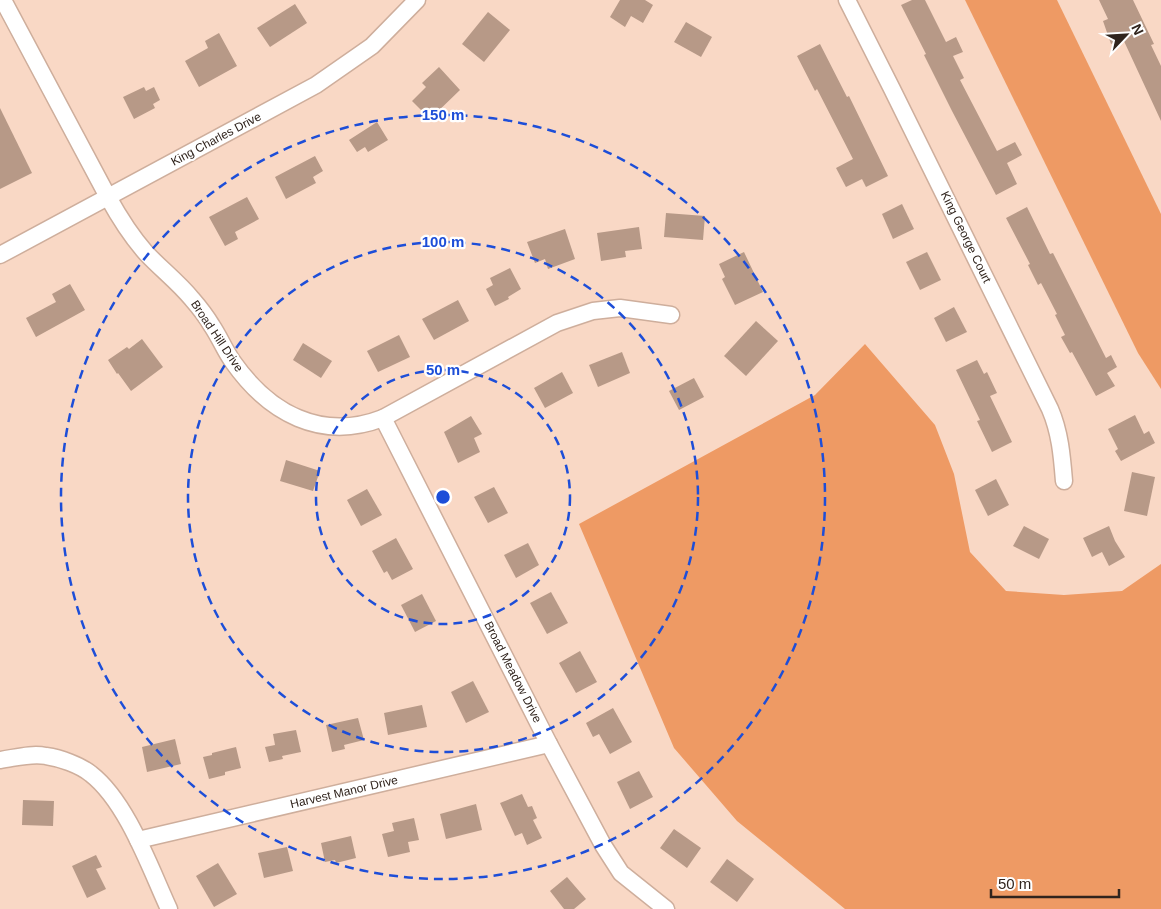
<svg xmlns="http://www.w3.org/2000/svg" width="1161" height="909" viewBox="0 0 1161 909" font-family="Helvetica,sans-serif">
<rect width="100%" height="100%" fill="#f9d8c5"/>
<!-- forest -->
<g fill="#ee9a64">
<polygon points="965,0 1057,0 1161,214 1161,389 1138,353"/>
<polygon points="865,344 935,425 954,474 970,552 1006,591 1064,595 1122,591 1161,564 1161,909 845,909 737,821 674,748 579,524 815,395"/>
</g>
<!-- building -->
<g fill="#b79987">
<polygon points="620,0 645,0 653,5 643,23 631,16 625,27 610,17"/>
<polygon points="912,0 925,0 946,42 956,37 963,52 953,56 964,78 960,80 997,151 1015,142 1022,155 1007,163 1017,184 996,195 952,111 924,55 926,54 901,5"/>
<polygon points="1099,0 1133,0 1154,44 1151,45 1161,66 1161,121 1123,39 1111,44 1103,21 1108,19"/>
<polygon points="295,4 307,23 270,47 257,28"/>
<polygon points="488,12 510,30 484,62 462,44"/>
<polygon points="686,22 712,37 701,57 674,42"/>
<polygon points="219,33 237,66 199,87 185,61 208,48 205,41"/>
<polygon points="820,44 847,97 849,96 888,176 866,187 862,179 846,187 836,168 853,159 817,89 815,91 797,56"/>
<polygon points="439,67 460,90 430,119 412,101 426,87 422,83"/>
<polygon points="144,87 146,91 154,87 160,100 153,104 155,108 134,119 123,97"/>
<polygon points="0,108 32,173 0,189"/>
<polygon points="377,122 388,140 368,152 365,147 357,152 349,140"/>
<polygon points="315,156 323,171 313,177 316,183 286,199 275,177"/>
<polygon points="247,197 259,219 235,232 238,239 225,246 209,217"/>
<polygon points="902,204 914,229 893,239 882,214"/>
<polygon points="1027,207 1050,254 1053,253 1106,358 1111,355 1117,367 1107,373 1115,386 1096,396 1072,352 1070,353 1061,337 1065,335 1055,315 1057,314 1041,283 1038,285 1028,265 1030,264 1006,218"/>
<polygon points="666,213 705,216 703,240 664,237"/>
<polygon points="639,227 642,249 625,251 626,257 601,261 597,233"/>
<polygon points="565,229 575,259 548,269 545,259 535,263 527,242"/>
<polygon points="744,252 763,292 735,305 722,279 725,277 719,264"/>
<polygon points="927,252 941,280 920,290 906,262"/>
<polygon points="510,268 521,289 508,297 509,299 495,306 486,289 493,285 490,278"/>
<polygon points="70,284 85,310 36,337 26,318 56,302 52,294"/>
<polygon points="458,300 469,321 434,340 422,319"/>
<polygon points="954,307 967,332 946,342 934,318"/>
<polygon points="756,321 778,341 746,376 724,356"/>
<polygon points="399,335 410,357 378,372 367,351"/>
<polygon points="142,339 163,367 131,391 118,373 117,374 108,360 127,347 129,349"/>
<polygon points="303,343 332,361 321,378 293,360"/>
<polygon points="622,352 630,373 598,387 589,365"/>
<polygon points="977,360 984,374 987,372 997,393 990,396 1012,442 992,452 977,421 980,420 956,370"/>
<polygon points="562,372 573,393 545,408 534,388"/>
<polygon points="694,378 704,397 679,410 669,391"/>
<polygon points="1135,415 1144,434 1149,431 1155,443 1121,461 1115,451 1118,449 1108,429"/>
<polygon points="471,416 482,434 474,438 480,452 458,463 444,432"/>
<polygon points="286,460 320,471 313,491 280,481"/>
<polygon points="1132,472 1155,477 1147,516 1124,511"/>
<polygon points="996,479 1009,505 988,516 975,490"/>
<polygon points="494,487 508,513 488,523 474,497"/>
<polygon points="367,489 382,515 361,526 347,500"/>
<polygon points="1024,526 1049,539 1039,559 1013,546"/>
<polygon points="1109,526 1115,541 1125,557 1109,566 1102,552 1092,557 1083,538"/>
<polygon points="396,538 413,569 392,580 387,571 384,573 372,551"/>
<polygon points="528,543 539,565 516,578 504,555"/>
<polygon points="551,592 568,623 547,634 530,603"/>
<polygon points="422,594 436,621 415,632 401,605"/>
<polygon points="580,651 597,682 576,693 559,663"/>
<polygon points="473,681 489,712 466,723 451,692"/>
<polygon points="422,705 427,727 388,735 384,713"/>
<polygon points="613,708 632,742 610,754 599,734 593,737 586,723"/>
<polygon points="358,718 364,740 344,745 345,749 332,752 326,725"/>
<polygon points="296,730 301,752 282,756 283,759 269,762 265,747 275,745 273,734"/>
<polygon points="175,739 181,764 147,772 142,747"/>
<polygon points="236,747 241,768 225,772 225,775 209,779 203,757 212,755 212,753"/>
<polygon points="639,771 653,797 630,809 617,782"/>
<polygon points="522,794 528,807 532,806 537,818 533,820 542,838 527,845 522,833 515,836 500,803"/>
<polygon points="23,800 54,801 53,826 22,825"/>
<polygon points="476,804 482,830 446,839 440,814"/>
<polygon points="414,818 419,840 408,842 410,852 388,857 382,834 394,831 392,823"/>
<polygon points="674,829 701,848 687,868 660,848"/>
<polygon points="351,836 356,858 336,863 335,860 325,862 321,843"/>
<polygon points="287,847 293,871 264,878 258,853"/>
<polygon points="96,855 102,867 96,869 106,889 87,898 72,866"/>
<polygon points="727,859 754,879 737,902 710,882"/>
<polygon points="218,863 237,894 214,907 196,876"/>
<polygon points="567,877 586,899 574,909 564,909 550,891"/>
</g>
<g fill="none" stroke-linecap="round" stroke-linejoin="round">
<defs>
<g id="minor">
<path d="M3,0l105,197c11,20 23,39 38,56 15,16 32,29 46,46 7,8 14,17 20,27 8,12 13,25 21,36 36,51 88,80 150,56l174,-95 36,-12 27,-3 51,7"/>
<path d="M847,0l45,89 158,320c10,23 12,47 14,72"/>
<polyline points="0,255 316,85 372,46 417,0"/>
<polyline points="383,418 549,744 603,845 621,873 666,909"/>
<path d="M0,760c15,-2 31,-7 46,-4 14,2 34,9 45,18 36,28 59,94 78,135"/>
<polyline points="138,840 549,744"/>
</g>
</defs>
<!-- minor casing -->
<use href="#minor" stroke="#ceae9c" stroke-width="19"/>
<!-- minor -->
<use href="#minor" stroke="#fff" stroke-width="16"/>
</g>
<!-- distance rings -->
<g fill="none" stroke="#1d4ed8" stroke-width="2.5" stroke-dasharray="9 6">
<circle cx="443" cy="497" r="127"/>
<circle cx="443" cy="497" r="255"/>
<circle cx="443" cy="497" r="382"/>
</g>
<g text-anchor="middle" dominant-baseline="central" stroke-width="4.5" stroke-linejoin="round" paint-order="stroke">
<!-- street labels -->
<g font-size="12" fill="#30241d" stroke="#fff">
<text transform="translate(216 139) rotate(-28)">King Charles Drive</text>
<text transform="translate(966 237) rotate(64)">King George Court</text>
<text transform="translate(217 336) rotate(56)">Broad Hill Drive</text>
<text transform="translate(513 672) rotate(63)">Broad Meadow Drive</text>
<text transform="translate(344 792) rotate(-13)">Harvest Manor Drive</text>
</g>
</g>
<circle cx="443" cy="497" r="8" fill="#1d4ed8" stroke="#fff" stroke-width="2.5"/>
<g font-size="15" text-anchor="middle" font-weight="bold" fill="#1d4ed8" stroke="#fff" stroke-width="4.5" stroke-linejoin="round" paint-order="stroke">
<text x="443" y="120">150 m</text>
<text x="443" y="247">100 m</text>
<text x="443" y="375">50 m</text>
</g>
<!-- north arrow -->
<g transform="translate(1126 35) rotate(65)" stroke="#ffffff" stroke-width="4" paint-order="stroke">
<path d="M0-4L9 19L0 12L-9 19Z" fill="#30241d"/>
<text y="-8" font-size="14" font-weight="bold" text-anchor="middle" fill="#30241d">N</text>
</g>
<!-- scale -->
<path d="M991 889v8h128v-8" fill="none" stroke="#30241d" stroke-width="2.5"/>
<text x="998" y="889" font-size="15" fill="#30241d" stroke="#ffffff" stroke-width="4" paint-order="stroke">50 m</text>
</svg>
